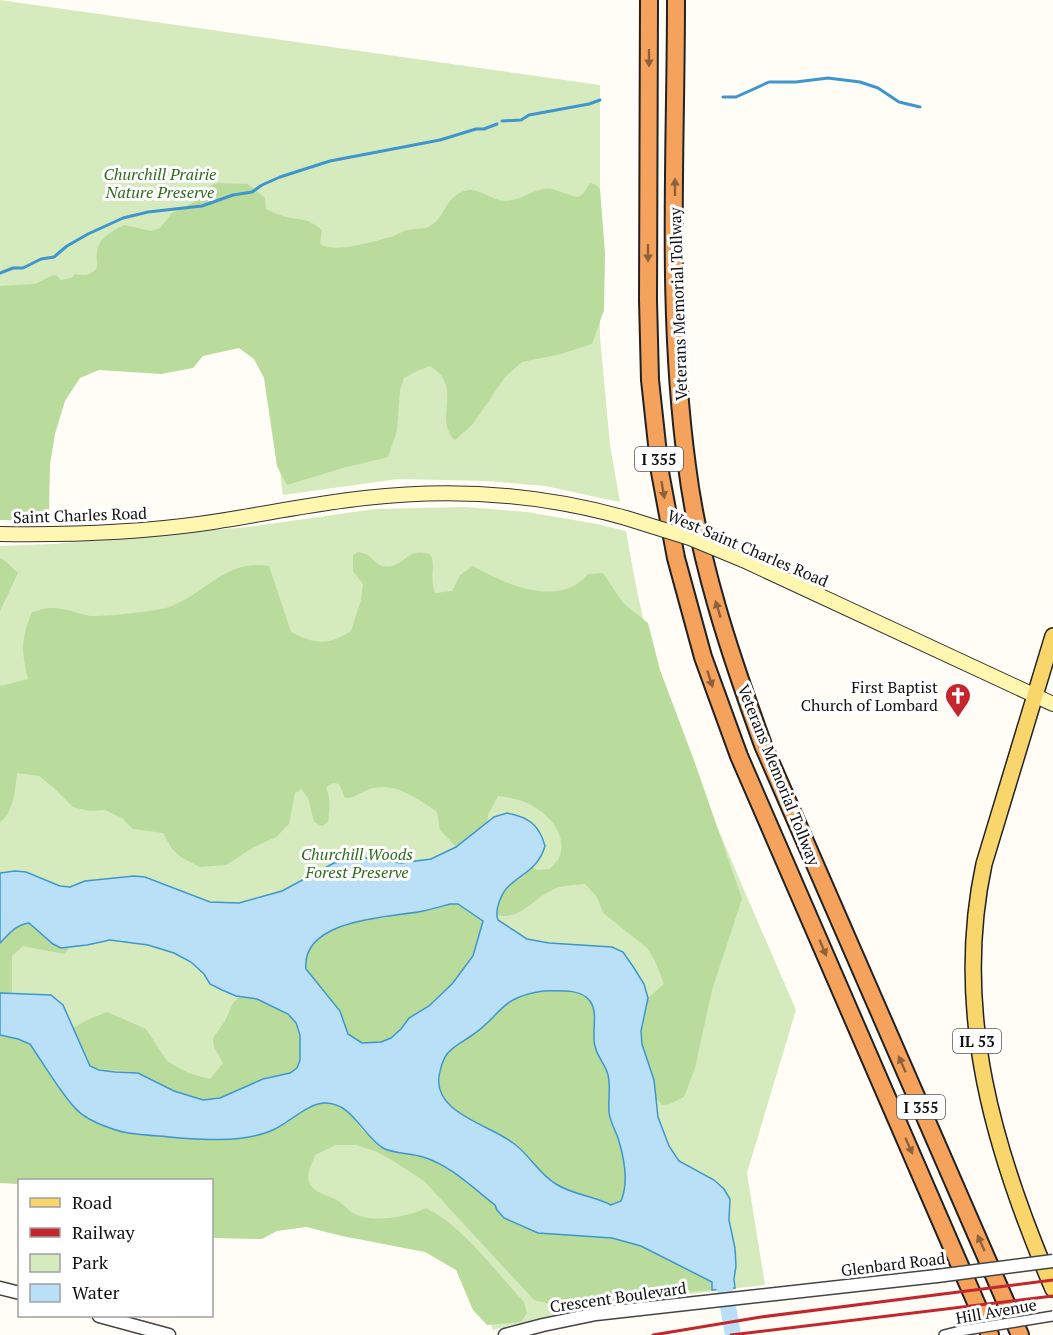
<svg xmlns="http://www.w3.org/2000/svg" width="1053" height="1335" viewBox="0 0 1053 1335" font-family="'PT Serif',serif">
<rect width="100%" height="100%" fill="#fffdf5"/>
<!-- green -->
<g fill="#d5ebbd">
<polygon points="0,0 600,85 600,337 610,445 620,502 545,486 487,481 398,479 283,495 262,333 64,355 0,520"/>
<path d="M466,507l61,5 70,12 29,7c8,45 16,91 30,134 39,117 91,231 140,345l-49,163 18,112 -148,18 -51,9 -73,18 -38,-98 -199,-21 -44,-31h-188l-24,-5v-629l53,-2 195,-17 127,-18z"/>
</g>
<!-- forest -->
<g fill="#b9dc9c">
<path d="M218,183l30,1 17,14 1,11c5,2 10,5 14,6 19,7 24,0 42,15l-2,14c16,10 53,-3 71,-7 5,-2 11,-6 17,-7 7,-2 15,0 22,-4 16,-9 14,-28 34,-35 13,-4 23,6 35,9 16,4 29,-8 44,-11 10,-3 24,7 35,8l5,-3 7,-11 6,2 4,4 5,64 -1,57 -12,34 -31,10 -39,8 -17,15 -32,47 -18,16c-23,-21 10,-53 -25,-74l-13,5 -13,7 -4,12 -3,41 -9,26 -45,11 -56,17 -10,-19 -13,-88 -10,-19 -15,-11 -36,8 -10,12 -32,6 -62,-4 -19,8 -15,23 -10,33 -5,30 -1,49 -6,8 -43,-1v-234l35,-2 18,-9 4,1 4,4 10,-2 4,-4c10,2 15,2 22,-6 1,-5 -1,-10 0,-15 1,-15 15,-22 27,-28l27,6 9,-3 12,-15 28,-14c4,-10 8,-13 18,-16z"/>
<path d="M358,552c3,1 7,1 10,3 7,5 10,14 24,11 16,-5 18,-19 39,-11 5,13 -2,21 4,38l17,-2 8,-16 13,-9c32,18 86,43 115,8l15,-1 20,30 25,20 12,47 35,93 47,136 -30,91 -17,78 -11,29 -14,7 -8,1 -6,-6 -2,-19 -12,-36 -1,-13 7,-33 16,-14 -9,-23 -8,-13 -44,-35 -6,-16 -12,-13c-10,1 -24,1 -33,6 -19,9 -32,31 -56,25l6,-21 7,-9 13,-7 10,-11 5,3 13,-1c3,-4 8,-8 9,-11 11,-25 -16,-50 -37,-57 -8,-3 -16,-4 -24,-5l-10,19 -1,8 -31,24 -16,-17 -3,-18c-20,-14 -45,-32 -70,-22 -8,3 -13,9 -22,8l-6,-14 -6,-1 -7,4c5,13 4,21 2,35l-6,4 -8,-4 -6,-24 -7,-9 -6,4 -6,31 -13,13 -22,10 -28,18 -26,2 -18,-9 -10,-9 -9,-16 -30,-4 -11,-11 -17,-8 -16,1 -16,-4 -19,-19 -15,-12 -22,-3c-2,16 -3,40 -17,49v-137l1,1 27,-7c-7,-29 -7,-40 4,-67 6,-1 12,-4 18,-4 14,-1 28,6 41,8 12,1 66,-5 78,-9 37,-13 56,-48 100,-41l22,66c23,12 37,14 60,-1l10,-31 2,-16 -10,-13v-16z"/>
<path d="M0,558c7,3 12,10 18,15l-18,38z"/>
<path d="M450,904h8l25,17 -10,35 -21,28 -23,22 -20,12 -8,11 -10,9 -10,4 -19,1 -14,-9 -8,-23 -34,-42c-4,-49 81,-52 112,-57 11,-2 21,-5 32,-8z"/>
<path d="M29,923l24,21 8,4 10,-2 -7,8 -41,-8 -11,10v37h-12v-50c9,-10 15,-18 29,-20z"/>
<path d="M543,991c14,0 38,-3 47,10 9,13 1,31 5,45 2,11 11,19 13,29 3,12 0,25 1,37 1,9 6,18 9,26 6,19 11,44 3,63l-10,4c-17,-9 -38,-10 -55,-21 -17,-10 -27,-30 -43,-41 -23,-18 -79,-30 -73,-66 3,-26 11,-28 31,-41 32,-21 26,-38 72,-45z"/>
<path d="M240,996c30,6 60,14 60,50 0,7 2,16 -3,22 -5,7 -17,8 -25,9 -23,5 -45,25 -69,23 -23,-2 -42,-19 -63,-26 -15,-6 -32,-1 -50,-8l-17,-38 14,-8 20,-8 39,17 21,32 21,12 22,6 13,-16 -9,-16 -1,-9 12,-17 8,-18z"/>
<path d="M0,1035l18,4 12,5 45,64 61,26 74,6 76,-16 25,-18 12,-3 15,2 11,7 13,18 23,19 40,8 24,12 46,36 2,5 7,8 34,15 74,5 29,8 71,36v8l-36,3 -39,7 -67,9 -36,-9 -110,-119 -29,-19 -18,-10 -21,-7h-20l-21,10c-3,9 -9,18 -6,27 4,10 17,13 26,17 6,3 10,8 15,12 18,14 58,6 76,-3 38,19 69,63 98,94l3,11 -6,9 -34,3 -14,-15 -17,-40 -31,-18 -83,-16 -36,-9 -29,4 -15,8 -50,-1v-58h-192l-1,4 -19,-1z"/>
</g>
<!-- water -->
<path fill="#b9e0f7" stroke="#3f96cf" stroke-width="1.5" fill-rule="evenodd" d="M507,813c21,4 32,11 38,33 -6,21 -20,26 -35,39 -8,6 -16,25 -12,35l29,19 22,4 63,4 11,5 11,16 10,16 4,14 -7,33 1,13 12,36 4,37 11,29 10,15 35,19 10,9 6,10 -1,21 6,28 1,18 -2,13 1,9 -23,2v-8l-71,-36 -29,-8 -74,-5 -34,-15 -7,-8 -2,-5c-22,-17 -45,-40 -72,-48 -12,-4 -29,-3 -40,-9 -21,-13 -31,-46 -59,-45 -19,1 -37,23 -56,29 -34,12 -73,7 -109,4 -16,-1 -34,-2 -49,-8 -12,-4 -27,-11 -35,-20 -15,-16 -32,-45 -45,-64l-12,-5 -18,-4v-42l51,2 12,10 27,61 9,4 16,2 23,1 36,18 29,9 17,-2 43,-19 27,-6 7,-5 3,-8v-25l-4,-12 -8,-9 -31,-15 -21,-3 -14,-6 -12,-6 -6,-10 -13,-12 -17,-9 -26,-8 -38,-5 -23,5 -26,3 -8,-4 -24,-21c-14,2 -20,11 -29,20v-70l15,-2 11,1 34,14 10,1 15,-6 49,-5 11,1 65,25 29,1 43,-12 52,-28 32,-5 35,5 30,-4 25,-12 38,-30zM450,904h8l25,17 -10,35 -21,28 -23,22 -20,12 -8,11 -10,9 -10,4 -19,1 -14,-9 -8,-23 -34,-42c-5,-49 81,-52 112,-57 11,-2 21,-5 32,-8zM543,991c14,0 38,-3 47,10 9,13 1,31 5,45 2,11 11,19 13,29 3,12 0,25 1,37 1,9 6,18 9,26 6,19 11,44 3,63l-10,4c-17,-9 -38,-10 -55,-21 -17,-10 -27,-30 -43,-41 -23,-18 -79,-30 -74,-66 4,-26 12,-28 32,-41 32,-21 26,-38 72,-45z"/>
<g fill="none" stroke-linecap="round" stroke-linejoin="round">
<!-- stream -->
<g stroke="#3f96cf" stroke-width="3">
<polyline points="723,97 736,97 769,82 796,82 828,78 860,82 878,88 899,102 920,107"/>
<polyline points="502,121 521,120 529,115 589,104 600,100"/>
<polyline points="0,273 13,268 23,268 41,259 54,257 67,246 88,234 123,218 148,212 202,206 233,195 252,192 262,185 280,177 330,161 440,140 476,129 484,129 497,124"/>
</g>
<!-- river -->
<polyline stroke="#b9e0f7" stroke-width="16" points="717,1269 725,1289 733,1335"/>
<defs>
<polyline id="minor" points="944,1335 960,1331"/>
<g id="tertiary">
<polyline points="0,1288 20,1293"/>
<polyline points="99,1316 169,1335"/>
<polyline points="505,1335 543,1325 596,1314 937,1276"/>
</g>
<g id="secondary">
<path d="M0,534c67,1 133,-1 199,-10 56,-8 111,-20 166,-26 87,-10 177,-4 261,20"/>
<polyline points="743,560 1053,704"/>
</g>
<path id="primary" d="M1053,636l-69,228c-32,149 11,290 69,425"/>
<g id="motorway">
<polyline points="649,0 648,300 650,380 660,472 676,558 703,657 739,756 990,1335"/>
<path d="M676,0c0,155 -10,312 11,466 12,96 43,188 76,279l257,590"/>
</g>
</defs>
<!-- minor casing -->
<use href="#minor" stroke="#444" stroke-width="12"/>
<!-- tertiary casing -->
<use href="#tertiary" stroke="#444" stroke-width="15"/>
<!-- secondary casing -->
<use href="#secondary" stroke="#333" stroke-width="16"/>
<!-- primary casing -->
<use href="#primary" stroke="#222" stroke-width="18"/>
<!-- motorway casing -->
<use href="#motorway" stroke="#222" stroke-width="20"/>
<!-- minor -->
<use href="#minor" stroke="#fff" stroke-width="9"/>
<!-- tertiary -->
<use href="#tertiary" stroke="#fff" stroke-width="12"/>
<!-- secondary -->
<use href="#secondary" stroke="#fff6b0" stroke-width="14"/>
<!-- primary -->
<use href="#primary" stroke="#f9d66b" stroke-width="15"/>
<!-- motorway -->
<use href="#motorway" stroke="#f5a25d" stroke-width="16"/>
<!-- rail -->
<g stroke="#c4262e" stroke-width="3">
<polyline points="653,1335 761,1317 1053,1280"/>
<polyline points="731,1335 1053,1296"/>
</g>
<defs>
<polyline id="minor-bridge" points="960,1331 1053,1316"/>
<polyline id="tertiary-bridge" points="937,1276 1053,1261"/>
<polyline id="secondary-bridge" points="626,518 690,538 743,560"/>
</defs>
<!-- minor-bridge casing -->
<use href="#minor-bridge" stroke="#444" stroke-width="12" stroke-linecap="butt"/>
<!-- tertiary-bridge casing -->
<use href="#tertiary-bridge" stroke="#444" stroke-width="15" stroke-linecap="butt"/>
<!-- secondary-bridge casing -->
<use href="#secondary-bridge" stroke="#333" stroke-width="16" stroke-linecap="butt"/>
<!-- minor-bridge -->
<use href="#minor-bridge" stroke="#fff" stroke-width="9"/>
<!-- tertiary-bridge -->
<use href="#tertiary-bridge" stroke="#fff" stroke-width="12"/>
<!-- secondary-bridge -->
<use href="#secondary-bridge" stroke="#fff6b0" stroke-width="14"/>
</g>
<!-- one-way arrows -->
<defs><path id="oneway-solid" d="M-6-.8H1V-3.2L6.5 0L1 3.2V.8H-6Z" transform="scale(1.5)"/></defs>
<g fill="#8e613b">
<use href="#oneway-solid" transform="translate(649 58) rotate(90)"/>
<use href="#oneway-solid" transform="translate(675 187) rotate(-90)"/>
<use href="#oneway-solid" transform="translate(648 253) rotate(90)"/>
<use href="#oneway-solid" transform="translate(663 490) rotate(80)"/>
<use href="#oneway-solid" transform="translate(718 609) rotate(-107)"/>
<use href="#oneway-solid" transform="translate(710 679) rotate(72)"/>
<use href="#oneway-solid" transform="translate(823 948) rotate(67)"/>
<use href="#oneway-solid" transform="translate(902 1064) rotate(-114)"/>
<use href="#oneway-solid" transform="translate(909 1146) rotate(66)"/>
<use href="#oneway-solid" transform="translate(981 1243) rotate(-114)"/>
</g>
<!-- icons -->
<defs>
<symbol id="church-pin" viewBox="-11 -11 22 30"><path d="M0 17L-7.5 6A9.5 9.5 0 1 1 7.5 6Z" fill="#c4262e" stroke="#fff"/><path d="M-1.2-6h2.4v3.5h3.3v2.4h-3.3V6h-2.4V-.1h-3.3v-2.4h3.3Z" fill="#fff"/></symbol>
</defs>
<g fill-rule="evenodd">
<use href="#church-pin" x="943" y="681" width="30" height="40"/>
</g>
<g text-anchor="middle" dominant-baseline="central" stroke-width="6" stroke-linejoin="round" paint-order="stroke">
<!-- shield labels -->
<g fill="#fff" stroke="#585858" stroke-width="1.5">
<rect x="635" y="447" width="48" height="24" rx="4.5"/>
<rect x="953" y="1029" width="48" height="24" rx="4.5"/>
<rect x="897" y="1095" width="48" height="24" rx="4.5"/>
</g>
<g font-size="15" font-weight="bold" fill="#111">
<text x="659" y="459">I 355</text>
<text x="977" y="1041">IL 53</text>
<text x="921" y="1107">I 355</text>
</g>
<!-- park labels -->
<g font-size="16" font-style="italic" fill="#2f6b1f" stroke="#fff">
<text x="160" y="174">Churchill Prairie<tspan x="160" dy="18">Nature Preserve</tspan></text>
<text x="357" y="854">Churchill Woods<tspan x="357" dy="18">Forest Preserve</tspan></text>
</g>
<!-- street labels -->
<g font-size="16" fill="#111" stroke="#fff">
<text transform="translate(678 304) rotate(-92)">Veterans Memorial Tollway</text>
<text transform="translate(80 515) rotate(-2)">Saint Charles Road</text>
<text transform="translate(748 548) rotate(23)">West Saint Charles Road</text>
<text transform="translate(779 775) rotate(68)">Veterans Memorial Tollway</text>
<text transform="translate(893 1264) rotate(-7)">Glenbard Road</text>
<text transform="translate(618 1297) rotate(-8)">Crescent Boulevard</text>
<text transform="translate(996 1311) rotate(-10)">Hill Avenue</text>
</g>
<!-- poi labels -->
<g font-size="16" fill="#111" stroke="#fff" text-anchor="end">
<text x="938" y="687">First Baptist<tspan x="938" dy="18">Church of Lombard</tspan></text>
</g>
</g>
<!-- legend -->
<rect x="18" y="1179" width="195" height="138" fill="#ffffff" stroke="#a0a0a0" stroke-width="1.5"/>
<rect x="30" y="1198" width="30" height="9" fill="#f9d66b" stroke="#a0a0a0" stroke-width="1.5"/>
<text x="72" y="1209" font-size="18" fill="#111111">Road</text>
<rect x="30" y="1228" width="30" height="9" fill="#c4262e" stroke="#a0a0a0" stroke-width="1.5"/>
<text x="72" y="1239" font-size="18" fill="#111111">Railway</text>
<rect x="30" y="1254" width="30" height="18" fill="#d5ebbd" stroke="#a0a0a0" stroke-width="1.5"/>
<text x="72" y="1269" font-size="18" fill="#111111">Park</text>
<rect x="30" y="1284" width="30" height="18" fill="#b9e0f7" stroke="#a0a0a0" stroke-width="1.5"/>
<text x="72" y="1299" font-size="18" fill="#111111">Water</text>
</svg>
